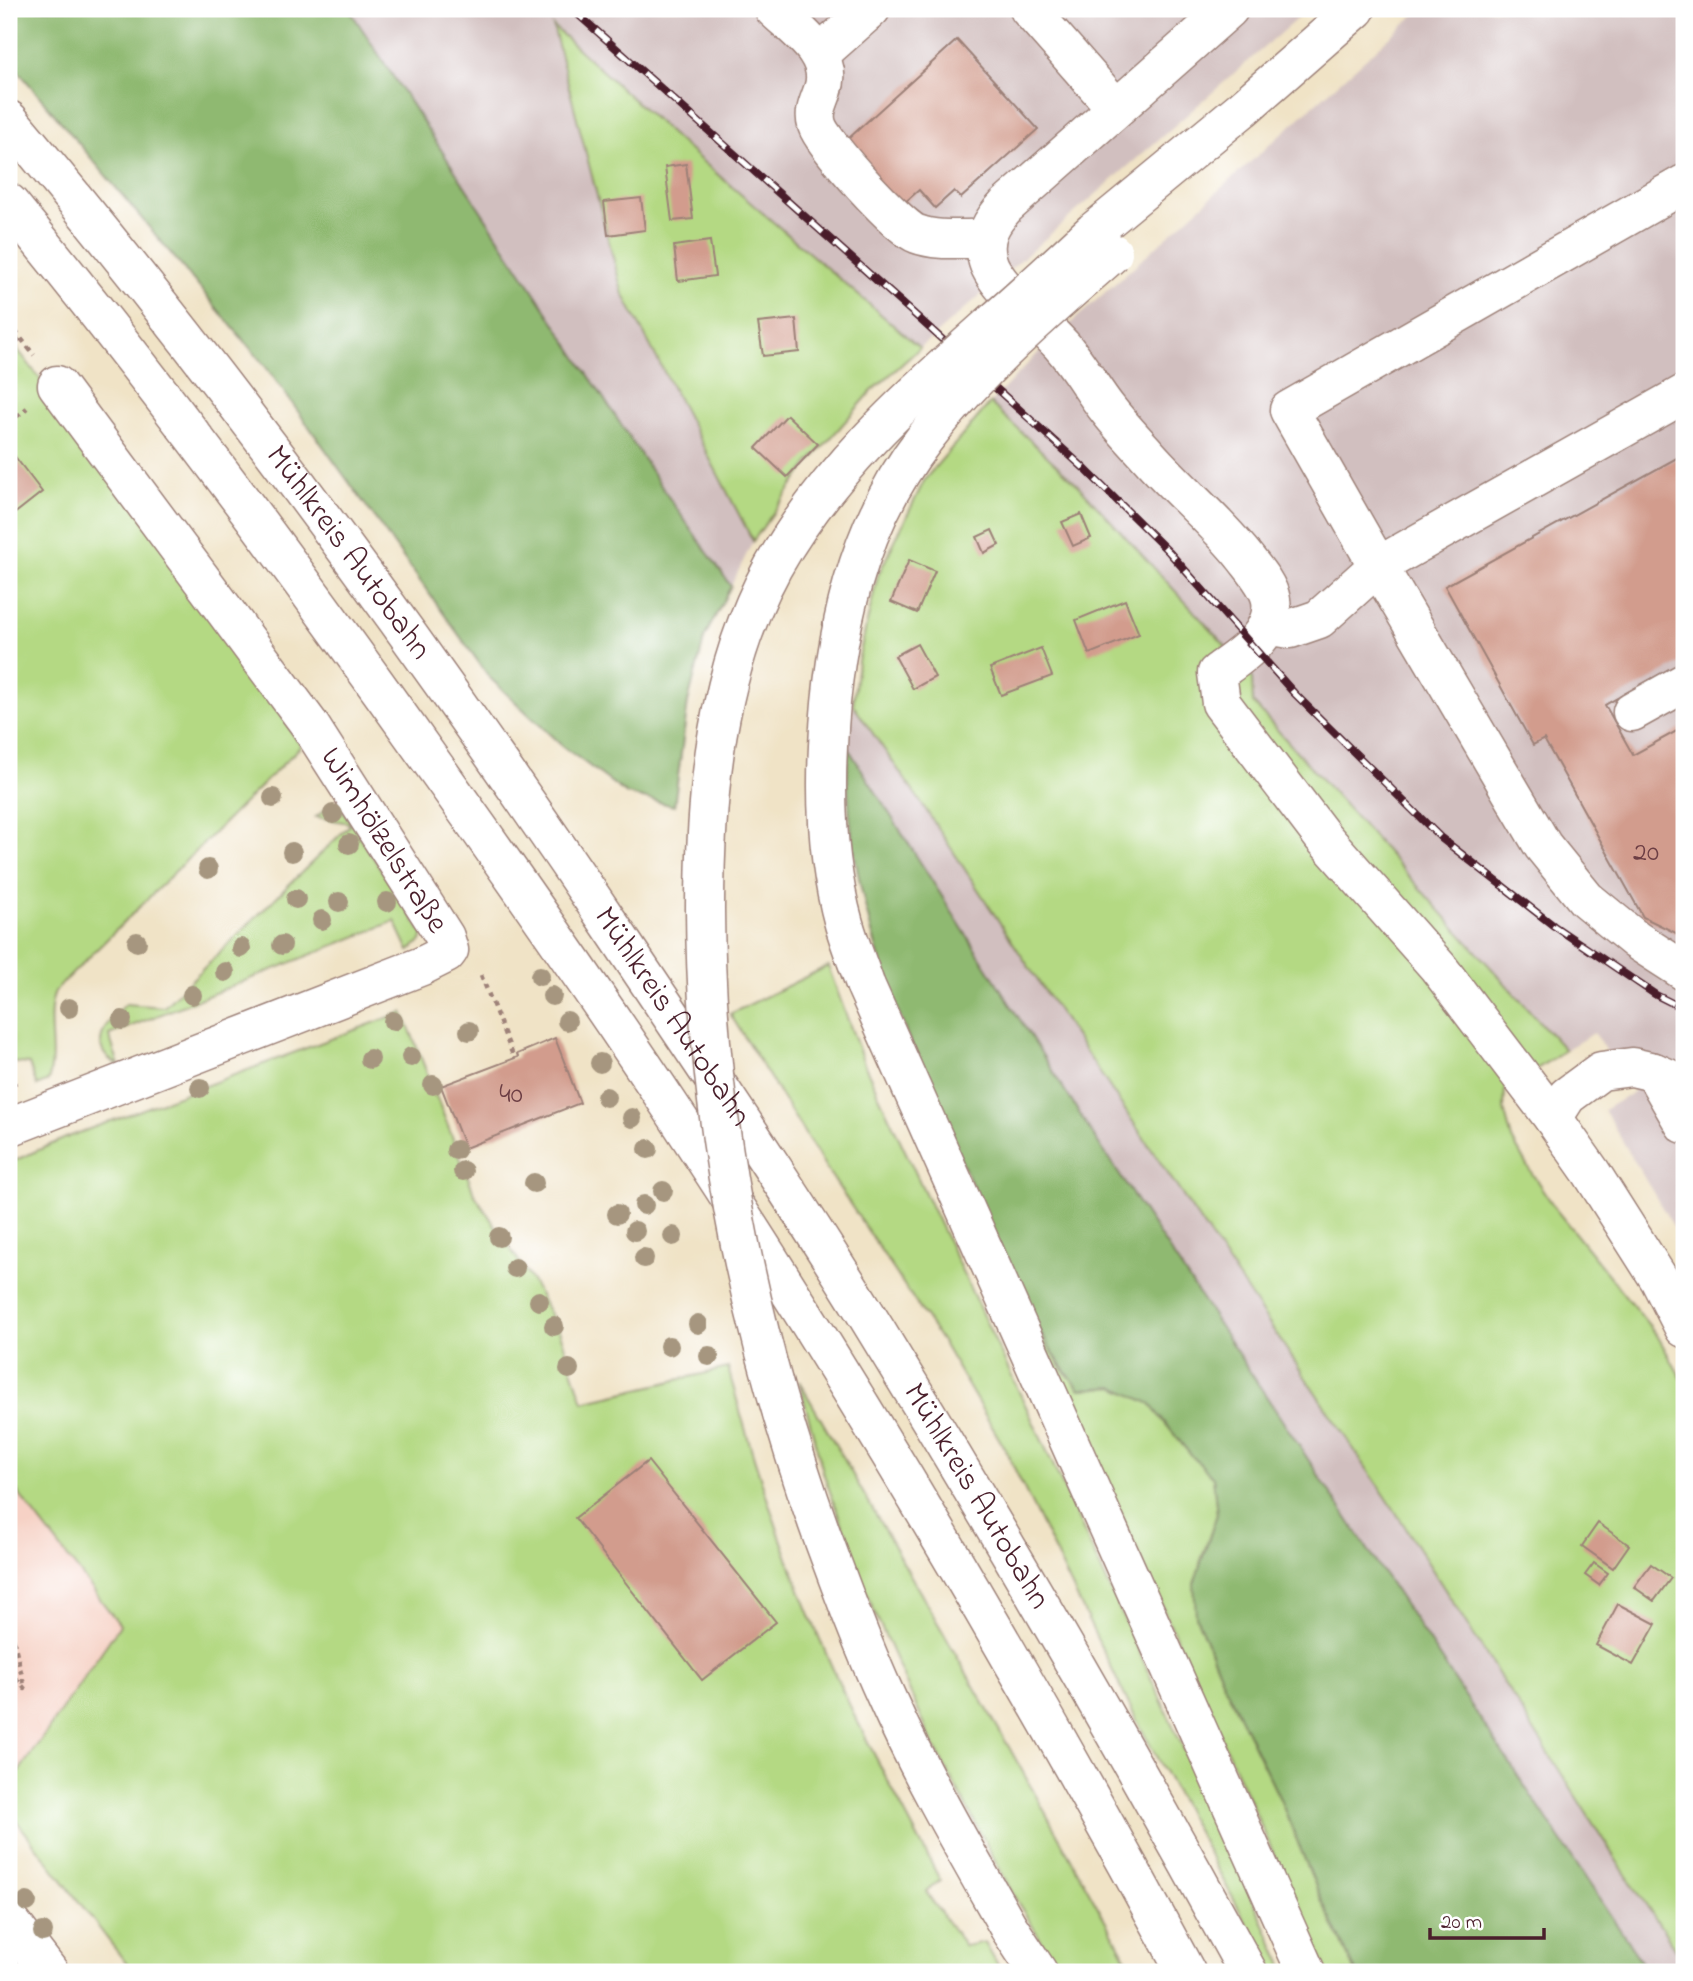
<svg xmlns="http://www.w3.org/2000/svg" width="1693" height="1981" viewBox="0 0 1693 1981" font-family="'Indie Flower',sans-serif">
<rect width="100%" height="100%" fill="#fff"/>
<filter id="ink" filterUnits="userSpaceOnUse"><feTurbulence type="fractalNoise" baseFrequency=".0143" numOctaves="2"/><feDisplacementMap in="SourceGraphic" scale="14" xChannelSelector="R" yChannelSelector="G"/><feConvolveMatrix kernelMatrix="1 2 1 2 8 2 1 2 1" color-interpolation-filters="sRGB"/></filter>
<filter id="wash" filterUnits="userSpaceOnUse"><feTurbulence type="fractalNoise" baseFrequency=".00686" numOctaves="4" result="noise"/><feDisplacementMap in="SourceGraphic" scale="28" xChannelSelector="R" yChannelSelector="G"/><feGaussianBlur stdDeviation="1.57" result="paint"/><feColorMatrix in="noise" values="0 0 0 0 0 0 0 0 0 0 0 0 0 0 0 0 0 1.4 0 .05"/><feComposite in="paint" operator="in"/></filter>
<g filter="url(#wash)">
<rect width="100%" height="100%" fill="#f0e3c6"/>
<!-- built -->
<polygon fill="#f6d1c5" points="9,1481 120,1625 9,1786"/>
<!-- industrial -->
<g fill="#d1bfbf">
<polygon points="349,9 1308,9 920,348 681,143 554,27 622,292 753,541 731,586 667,495"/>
<polygon points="1421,9 1684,9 1684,1253 1673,1226 1604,1110 1634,1092 1594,1033 1565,1050 1253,703 1252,678 1223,643 1077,484 990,403 1042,349"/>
<polygon points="853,705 920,801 1040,984 1390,1503 1618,1863 1684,1961 1684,1972 1648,1972 1093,1135 848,748"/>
</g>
<!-- green -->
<g fill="#b4d983" stroke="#7f7c57" stroke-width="2">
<polygon points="553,26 681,143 920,348 871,392 808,464 753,541 622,292"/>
<path d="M9,338l204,268 88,140 -246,245c-11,29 3,61 -7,90l-11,5 -8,-22 -20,-2z"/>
<polygon points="990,403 1077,484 1223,643 1252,678 1253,703 1565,1050 1505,1090 1504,1109 1512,1139 1527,1166 1557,1211 1657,1335 1684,1383 1684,1961 1618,1863 1390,1503 1040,984 920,801 853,705 858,661 878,575 925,479"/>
<path d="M335,807l8,4 80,123 -2,7 -12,10 -14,-30 -286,114 10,30c-34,-16 -13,-44 7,-61l38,3 185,-181v-3l-33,-6 10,-8z"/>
<polygon points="828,966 865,1066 1039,1434 1286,1972 1273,1972 1137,1721 1004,1447 944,1345 830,1174 730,1014"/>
<path d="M403,1012l72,183 57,86 28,52 23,69 145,-34c31,115 70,229 121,336 29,60 61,118 91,176l-14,12 39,54 20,-4 17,30h-869l-124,-161v-25l111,-161 -111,-144v-318l59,-26z"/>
<polygon points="1014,1278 1059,1365 1080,1389 1115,1387 1149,1403 1190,1454 1213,1477 1217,1514 1200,1563 1196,1616 1223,1682 1280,1799 1322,1901 1356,1972 1327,1972"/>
<polygon points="799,1381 1010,1749 1134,1972 1061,1972 1015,1898 932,1742 867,1595 824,1475"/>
</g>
<!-- forest -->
<g fill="#8fb971" stroke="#6c6c4e" stroke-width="2">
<polygon points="9,9 349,9 667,495 731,586 705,636 688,702 674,806 627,794 561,745 490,678 266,367 9,60"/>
<path d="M848,748l245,387 555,837h-292l-34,-71 -42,-102 -57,-117 -27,-66 -2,-32 23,-70 -4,-37 -23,-23 -41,-51 -34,-16 -35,2c-47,-54 -73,-126 -102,-191 -63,-142 -137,-290 -130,-450z"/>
</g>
<g id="blocks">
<!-- building -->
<g fill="#d29c8d">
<polygon points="957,40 1038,129 961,198 954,191 935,208 919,190 895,211 838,148"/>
<polygon points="686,164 693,219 672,221 665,167"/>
<polygon points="641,198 645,230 608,235 604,202"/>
<polygon points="710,241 715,276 678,281 674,246"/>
<polygon points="796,319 799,352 763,356 758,323"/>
<polygon points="787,415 818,444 787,477 756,448"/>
<polygon points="13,454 42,492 9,518 9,457"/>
<polygon points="1684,454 1684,661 1605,705 1633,755 1684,727 1684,937 1643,917 1544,739 1533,745 1445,586"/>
<polygon points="1081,514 1091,538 1073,546 1062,522"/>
<polygon points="992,530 999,545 984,553 977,537"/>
<polygon points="909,560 935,571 917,613 891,602"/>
<polygon points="1125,600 1139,634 1089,654 1076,620"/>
<polygon points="917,644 935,677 913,689 895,656"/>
<polygon points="1041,648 1052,676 1001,695 990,668"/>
<polygon points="555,1038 580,1103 465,1148 441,1086 518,1057 517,1054"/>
<polygon points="648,1461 776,1622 702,1680 575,1518"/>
<polygon points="1598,1523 1629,1545 1613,1568 1582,1546"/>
<polygon points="1594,1563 1608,1573 1599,1585 1585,1575"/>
<polygon points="1651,1564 1671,1578 1654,1601 1634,1587"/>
<polygon points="1618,1604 1656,1624 1633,1665 1596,1645"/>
</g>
</g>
</g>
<g filter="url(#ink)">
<use href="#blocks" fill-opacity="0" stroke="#9d8178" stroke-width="2"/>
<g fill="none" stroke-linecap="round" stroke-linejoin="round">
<defs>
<g id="minor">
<path d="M774,9c22,21 61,46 49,81 -4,12 -10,22 -6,35 6,19 82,103 100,109 21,8 47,4 69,5"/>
<polyline points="1029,9 1116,108"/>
<path d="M1229,9l-223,197c-14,15 -24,30 -19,52 5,27 56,66 75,88 18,20 30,44 47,65 11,14 23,27 35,40 31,36 69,67 99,104 9,12 25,29 28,45 5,35 -31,56 -54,73l4,30 102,134 115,130 115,151 38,54 68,107 25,49"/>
<polyline points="820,54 871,9"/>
<polyline points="1684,394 1378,566 1543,846 1586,899 1636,940 1684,971"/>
<polyline points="1267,625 1290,629 1319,619 1378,566 1289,410 1684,184"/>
<polyline points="1632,712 1684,683"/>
<polyline points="1654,1072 1684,1124"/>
<polyline points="1553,1118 1567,1096 1601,1071 1632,1067 1654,1072 1684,1085"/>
<polyline points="9,1127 422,966 446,954 449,950 445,937 309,724 57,385"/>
<polyline points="9,1920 49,1972"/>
</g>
<g id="highway">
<path id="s1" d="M9,120c219,260 420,536 610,818 87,130 176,260 258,394 129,210 253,424 371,640"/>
<path d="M9,203c147,179 285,365 419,554 83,116 165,233 244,352 184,279 355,568 514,863"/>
<polyline points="1094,231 1242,109 1356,9"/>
<polyline points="865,984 1306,1972"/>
<polyline points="1009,1928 1038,1972"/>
</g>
</defs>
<!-- minor casing -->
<use href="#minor" stroke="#9d8178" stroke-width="41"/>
<!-- highway casing -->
<use href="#highway" stroke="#9d8178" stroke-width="41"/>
<!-- path -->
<g stroke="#9d8178" stroke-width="4.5" stroke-dasharray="5 5" stroke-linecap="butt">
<polyline points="9,323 34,355"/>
<polyline points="9,331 21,343"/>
<polyline points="9,423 27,408"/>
<polyline points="481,975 514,1058"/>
<polyline points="9,1074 14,1081 15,1085"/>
<polyline points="9,1620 25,1689 9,1670"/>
</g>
<!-- minor -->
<use href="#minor" stroke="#fff" stroke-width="38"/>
<!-- highway -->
<use href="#highway" stroke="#fff" stroke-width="38"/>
<defs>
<polyline id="rail" points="572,9 912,312 1086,470 1169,552 1294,693 1441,838 1554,926 1656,995 1684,1009"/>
</defs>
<!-- rail casing -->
<use href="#rail" stroke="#4a1f2b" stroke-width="8"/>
<!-- rail -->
<use href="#rail" stroke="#fff" stroke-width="5" stroke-dasharray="16" stroke-linecap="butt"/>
<defs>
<g id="highway-bridge">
<path d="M865,984c-7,-20 -15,-39 -21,-60 -16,-57 -19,-119 -16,-178 5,-109 28,-220 97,-308 55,-70 121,-127 188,-185"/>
<path d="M1009,1928c-42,-74 -86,-149 -121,-227 -25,-54 -46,-111 -67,-168 -72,-201 -115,-410 -116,-624 0,-115 11,-239 68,-342 54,-96 134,-168 215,-240 36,-31 71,-64 106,-96"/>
</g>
</defs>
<!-- highway-bridge casing -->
<use href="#highway-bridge" stroke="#9d8178" stroke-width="41" stroke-linecap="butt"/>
<!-- highway-bridge -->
<use href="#highway-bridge" stroke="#fff" stroke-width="38"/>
</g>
<!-- trees -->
<g fill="#a6967f">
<circle cx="273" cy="798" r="10"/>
<circle cx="333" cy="814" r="10"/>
<circle cx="349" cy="844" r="10"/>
<circle cx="292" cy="852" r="10"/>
<circle cx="208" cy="869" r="10"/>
<circle cx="296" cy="899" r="10"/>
<circle cx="339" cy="902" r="10"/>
<circle cx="387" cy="902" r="10"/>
<circle cx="322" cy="920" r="10"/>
<circle cx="137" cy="942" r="10"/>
<circle cx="282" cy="945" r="10"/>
<circle cx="241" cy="948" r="10"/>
<circle cx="225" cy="972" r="10"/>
<circle cx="540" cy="976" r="10"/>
<circle cx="192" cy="995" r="10"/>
<circle cx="552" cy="996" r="10"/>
<circle cx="69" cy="1008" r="10"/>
<circle cx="122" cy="1020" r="10"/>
<circle cx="393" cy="1021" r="10"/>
<circle cx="567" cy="1021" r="10"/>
<circle cx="469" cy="1031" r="10"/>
<circle cx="411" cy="1057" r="10"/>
<circle cx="370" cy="1059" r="10"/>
<circle cx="600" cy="1063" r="10"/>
<circle cx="433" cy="1085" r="10"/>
<circle cx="200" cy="1088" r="10"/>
<circle cx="606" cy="1097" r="10"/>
<circle cx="632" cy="1118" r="10"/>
<circle cx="648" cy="1149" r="10"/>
<circle cx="456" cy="1150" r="10"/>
<circle cx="463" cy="1171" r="10"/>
<circle cx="534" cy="1183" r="10"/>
<circle cx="663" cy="1191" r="10"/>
<circle cx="644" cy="1205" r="10"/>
<circle cx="617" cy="1214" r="10"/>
<circle cx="635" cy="1231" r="10"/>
<circle cx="673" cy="1236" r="10"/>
<circle cx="499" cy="1237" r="10"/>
<circle cx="644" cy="1258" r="10"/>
<circle cx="515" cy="1268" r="10"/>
<circle cx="539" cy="1301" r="10"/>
<circle cx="698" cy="1324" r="10"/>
<circle cx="554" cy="1326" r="10"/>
<circle cx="669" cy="1346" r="10"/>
<circle cx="709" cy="1356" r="10"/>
<circle cx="569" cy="1369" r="10"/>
<circle cx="27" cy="1902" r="10"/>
<circle cx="43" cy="1932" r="10"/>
</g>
</g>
<g text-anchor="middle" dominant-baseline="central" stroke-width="5" stroke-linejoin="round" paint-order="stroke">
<!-- number labels -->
<g font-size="28" fill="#6c3e44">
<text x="1646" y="853">20</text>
<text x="511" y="1095">40</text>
</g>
<!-- street labels -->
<g font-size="32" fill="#4a1f2b" stroke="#fff">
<text stroke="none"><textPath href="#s1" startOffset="550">Mühlkreis Autobahn</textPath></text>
<text transform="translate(383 841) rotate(58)">Wimhölzelstraße</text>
<text stroke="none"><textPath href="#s1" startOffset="1116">Mühlkreis Autobahn</textPath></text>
<text stroke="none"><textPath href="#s1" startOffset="1684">Mühlkreis Autobahn</textPath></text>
</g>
</g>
<!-- margin -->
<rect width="1693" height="1981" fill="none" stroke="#fff" stroke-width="35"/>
<!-- scale -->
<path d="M1430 1928v10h114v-10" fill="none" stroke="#4a1f2b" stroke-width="3.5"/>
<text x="1441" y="1928" font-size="21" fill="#4a1f2b" stroke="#ffffff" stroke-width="5" paint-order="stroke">20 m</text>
</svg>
